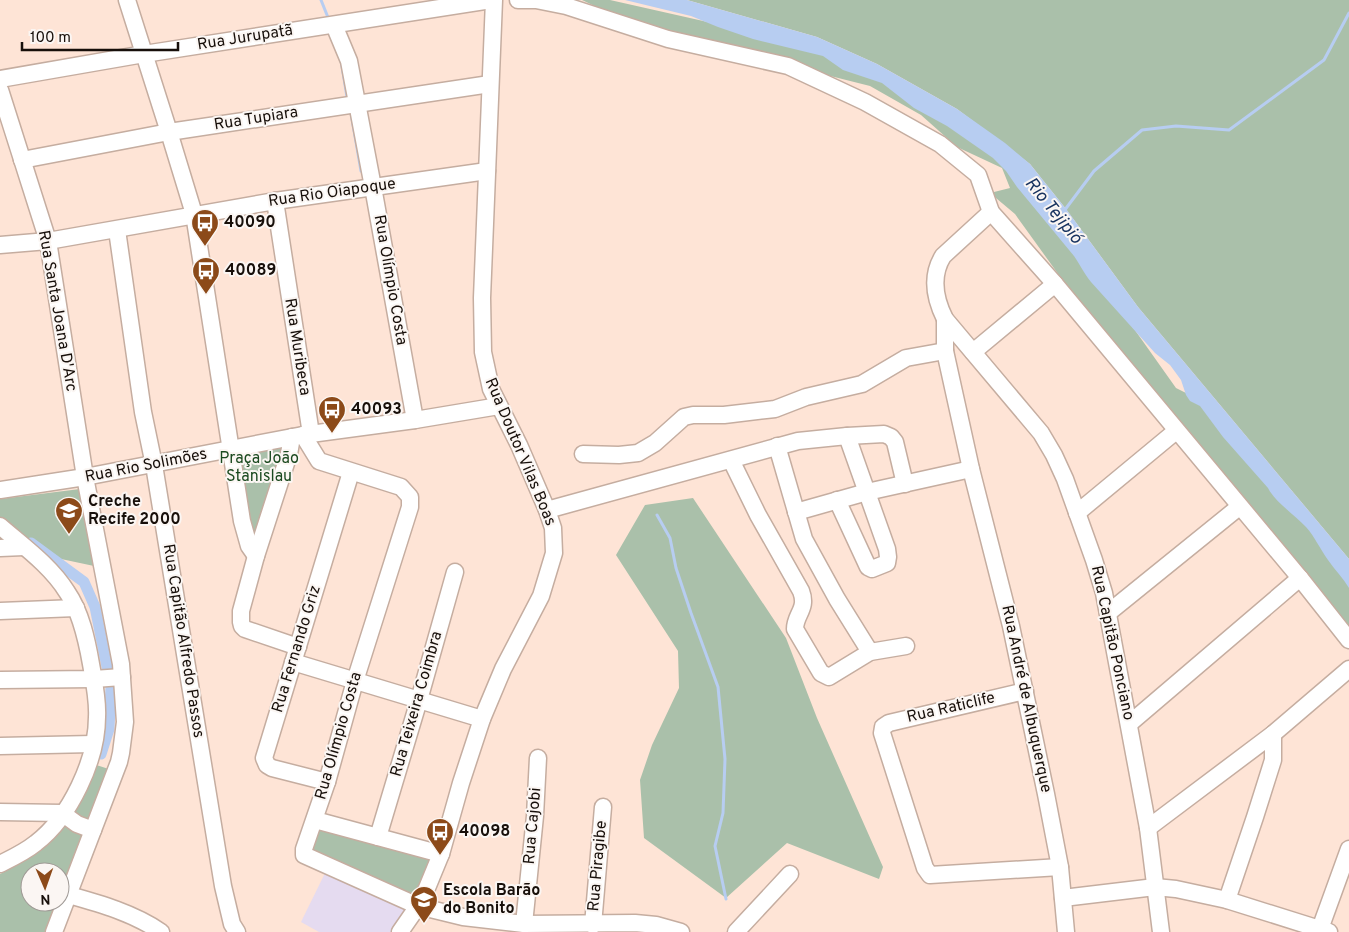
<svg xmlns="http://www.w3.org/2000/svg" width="1349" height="932" viewBox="0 0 1349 932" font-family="Overpass,sans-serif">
<rect width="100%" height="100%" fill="#fee4d6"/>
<!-- education -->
<polygon fill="#e5dbf0" points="327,869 410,908 395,932 319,932 301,922"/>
<!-- green -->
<g fill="#aac0aa" fill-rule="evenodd">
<polygon points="582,0 610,0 721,25 854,62 967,126 1076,247 1176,388 1202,401 1322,541 1349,577 1349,640 1079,303 1015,214 990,193 1010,188 1002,168 957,147 921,115 870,86 767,60 603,10"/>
<polygon points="687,0 1349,0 1349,559 1138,307 1066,209 1030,164 957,109 877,64 817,37"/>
<polygon points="284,445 258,537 252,537 239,462 240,454"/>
<polygon points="80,489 94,566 0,546 0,499"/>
<polygon points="693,498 786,638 817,718 883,867 879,879 787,843 726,898 644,838 640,780 652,745 679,688 678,651 616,555 645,505"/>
<path d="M84,761l34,11 -61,160h-57v-58c21,-10 52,-30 62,-50 10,-20 15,-42 22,-63zM30,872h30v30h-30z"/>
<polygon points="314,825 428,858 431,861 417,899 306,854"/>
</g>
<!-- water -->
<path fill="#b7cdf1" d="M625,0h62l130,37 60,27 80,45 48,34 25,21 36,45 72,98 211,252v29c-6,-10 -14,-18 -21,-28 -8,-11 -13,-23 -22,-33 -11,-12 -31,-25 -38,-39l-45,-51 -23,-31 -10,-5 -4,-6 -5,-15 -11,-15 -15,-12 -64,-71c-7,-9 -11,-17 -17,-26l-57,-69 -11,-16 -13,-13 -46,-32 -33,-18 -32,-25 -39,-13 -20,-14 -70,-17 -35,-12 -27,-11z"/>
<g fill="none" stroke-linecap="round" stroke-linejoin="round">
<!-- stream -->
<g stroke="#b7cdf1" stroke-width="3">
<polyline points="321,0 329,20"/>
<polyline points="341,60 347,97"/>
<polyline points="351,113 361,171"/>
<polyline points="1064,211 1094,171 1142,130 1176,126 1229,130 1324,60 1349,13"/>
<polyline points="657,515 670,538 676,568 691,613 718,687 725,759 723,813 715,846 726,899"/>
</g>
<!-- canal -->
<polyline stroke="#b7cdf1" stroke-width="11" points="31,543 84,582 95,607 111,687 109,729 101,754"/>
<defs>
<g id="minor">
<polyline points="127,0 169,132 194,214 242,521 249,546 256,556"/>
<polyline points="518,0 536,0 566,6 668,39 788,66 865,102 940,144 978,175 991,212 1055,284 1300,578 1349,640"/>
<polyline points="334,25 349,61 373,187 415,420"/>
<polyline points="0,79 144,54 491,0"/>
<polyline points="0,90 48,241 85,477 121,664 125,722 121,753 119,762 54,932"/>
<polyline points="22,160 169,132 490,84"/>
<polyline points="275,201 311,434"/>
<path d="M991,212l-48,44c-13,21 -8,43 2,63l96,114 13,22 11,24 29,81 10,33 44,235 13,104"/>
<polyline points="117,230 143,412 154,465 223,886 232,924 237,932"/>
<polyline points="0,245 48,241 275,201 487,171"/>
<polyline points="945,319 945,351 971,469 1011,626 1046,794 1060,867 1066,932"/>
<polyline points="973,352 1055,284"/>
<polyline points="303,435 319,461 401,487 410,497 410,507 355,681 327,782 304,849 304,855 418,906 463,917 524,924 635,923 656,925 681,932"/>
<polyline points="292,437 289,454 256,556 241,611 241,622 242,626 245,629 298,647"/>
<polyline points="777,446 804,539 837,599 870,652"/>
<polyline points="583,454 619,455 638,453 655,443 684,417 693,415 724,415 775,409 806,397 862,384 906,358 945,351"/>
<path d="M731,460l27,55 43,76c7,18 -6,23 -6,38l26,44 8,4 41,-25 36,-6"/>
<polyline points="0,490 85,477 303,435 415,420 499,406"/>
<polyline points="837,500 868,567 872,569 887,563 888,557 887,549 847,436"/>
<polyline points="547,510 798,441 847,436 884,434 891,437 895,442 905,484"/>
<polyline points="796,512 867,492 971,469"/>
<polyline points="1077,513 1176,431"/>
<path d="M0,526c23,20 51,40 67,66 14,20 20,49 24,72 3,17 7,36 6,53 0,43 -27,100 -61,126 -11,9 -24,15 -36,21"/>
<polyline points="0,548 24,547"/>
<polyline points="0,611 76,608"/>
<polyline points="1108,613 1239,507"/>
<polyline points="293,662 482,719"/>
<polyline points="0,680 94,679 122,677"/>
<polyline points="1025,691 889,723 883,727 882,733 925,868 930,875 1060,867"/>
<polyline points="1129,724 1300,578"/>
<polyline points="0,746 93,744"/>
<polyline points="327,782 272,768 267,765 264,758 351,472"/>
<polyline points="0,812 62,813 77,824 93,830"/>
<polyline points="315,820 441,854"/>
<polyline points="1148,828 1273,734 1349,669"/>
<polyline points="378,837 419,700 455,572"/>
<path d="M69,895c32,9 64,18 92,37"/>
<polyline points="1063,898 1155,887 1176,889 1227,900 1329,932"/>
<polyline points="1227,900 1255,817 1273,760 1273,734"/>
<polyline points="524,924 535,816 538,758"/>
<polyline points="593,925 603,807"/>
<polyline points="1320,929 1349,849"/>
<polyline points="400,932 418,906 427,888 441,854 461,783 482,719 503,669 541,596 554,553 553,528 547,510 519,445 491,389 483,352 482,298 494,0"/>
<polyline points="736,932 790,874"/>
</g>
</defs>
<!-- minor casing -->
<use href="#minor" stroke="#c5ada0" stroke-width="19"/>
<!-- minor -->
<use href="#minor" stroke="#fff" stroke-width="16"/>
</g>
<!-- icons -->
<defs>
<symbol id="bus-pin" viewBox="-11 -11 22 30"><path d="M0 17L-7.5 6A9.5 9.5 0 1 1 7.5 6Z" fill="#8c4a19" stroke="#fbf6f3"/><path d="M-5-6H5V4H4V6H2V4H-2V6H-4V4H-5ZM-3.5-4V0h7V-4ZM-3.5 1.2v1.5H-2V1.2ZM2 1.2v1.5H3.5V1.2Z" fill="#fff"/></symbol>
<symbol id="school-pin" viewBox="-11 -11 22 30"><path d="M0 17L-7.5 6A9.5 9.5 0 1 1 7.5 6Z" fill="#8c4a19" stroke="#fbf6f3"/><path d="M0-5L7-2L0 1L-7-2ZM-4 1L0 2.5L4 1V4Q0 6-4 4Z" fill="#fff"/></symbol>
</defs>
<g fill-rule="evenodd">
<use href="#bus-pin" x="189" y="207" width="32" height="43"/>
<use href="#bus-pin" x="190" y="255" width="32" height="43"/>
<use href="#bus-pin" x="316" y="394" width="32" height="43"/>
<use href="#school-pin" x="53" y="495" width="32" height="43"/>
<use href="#bus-pin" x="424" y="816" width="32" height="43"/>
<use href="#school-pin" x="408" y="884" width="32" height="43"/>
</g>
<g text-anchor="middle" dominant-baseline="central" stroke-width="4" stroke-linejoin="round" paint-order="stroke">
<!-- street labels -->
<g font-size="16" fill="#170f0a" stroke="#fbf6f3">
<text transform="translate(245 38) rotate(-9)">Rua Jurupatã</text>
<text transform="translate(256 119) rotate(-9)">Rua Tupiara</text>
<text transform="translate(332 193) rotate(-8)">Rua Rio Oiapoque</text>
<text transform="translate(390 280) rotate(80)">Rua Olímpio Costa</text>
<text transform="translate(57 311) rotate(80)">Rua Santa Joana D'Arc</text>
<text transform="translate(297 347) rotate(81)">Rua Muribeca</text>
<text transform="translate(520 452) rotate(67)">Rua Doutor Vilas Boas</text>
<text transform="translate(146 466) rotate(-11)">Rua Rio Solimões</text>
<text transform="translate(183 641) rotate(81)">Rua Capitão Alfredo Passos</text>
<text transform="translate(1112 643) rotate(78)">Rua Capitão Ponciano</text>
<text transform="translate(297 649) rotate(-73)">Rua Fernando Griz</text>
<text transform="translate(1026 699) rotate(78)">Rua André de Albuquerque</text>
<text transform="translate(417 704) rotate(-74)">Rua Teixeira Coimbra</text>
<text transform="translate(951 708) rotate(-13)">Rua Raticlife</text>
<text transform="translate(339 736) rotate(-74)">Rua Olímpio Costa</text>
<text transform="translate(533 826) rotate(-85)">Rua Cajobi</text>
<text transform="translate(598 866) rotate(-85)">Rua Piragibe</text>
</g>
<!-- poi labels -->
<g font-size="16" font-weight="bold" fill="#170f0a" stroke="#fbf6f3" text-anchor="start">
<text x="224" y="223">40090</text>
<text x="225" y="271">40089</text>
<text x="351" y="410">40093</text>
<text x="88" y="502">Creche<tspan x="88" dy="18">Recife 2000</tspan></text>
<text x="459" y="832">40098</text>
<text x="443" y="891">Escola Barão<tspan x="443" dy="18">do Bonito</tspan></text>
</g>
<!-- park labels -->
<g font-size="16" fill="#1a491f" stroke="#fbf6f3">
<text x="259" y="459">Praça João<tspan x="259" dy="18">Stanislau</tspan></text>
</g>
<!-- water labels -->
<g font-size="18" font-style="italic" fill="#193461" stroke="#fbf6f3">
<text transform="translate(1053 211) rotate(51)">Rio Tejipió</text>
</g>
</g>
<!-- north arrow -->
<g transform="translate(45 887) rotate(178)"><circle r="24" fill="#fbf6f3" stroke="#a09a96"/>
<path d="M0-4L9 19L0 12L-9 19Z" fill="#8c4a19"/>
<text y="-8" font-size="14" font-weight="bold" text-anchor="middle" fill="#170f0a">N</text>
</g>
<!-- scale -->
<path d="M22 42v8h156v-8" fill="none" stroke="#170f0a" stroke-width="2.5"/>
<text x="30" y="42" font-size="15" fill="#170f0a" stroke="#fbf6f3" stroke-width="4" paint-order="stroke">100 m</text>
</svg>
